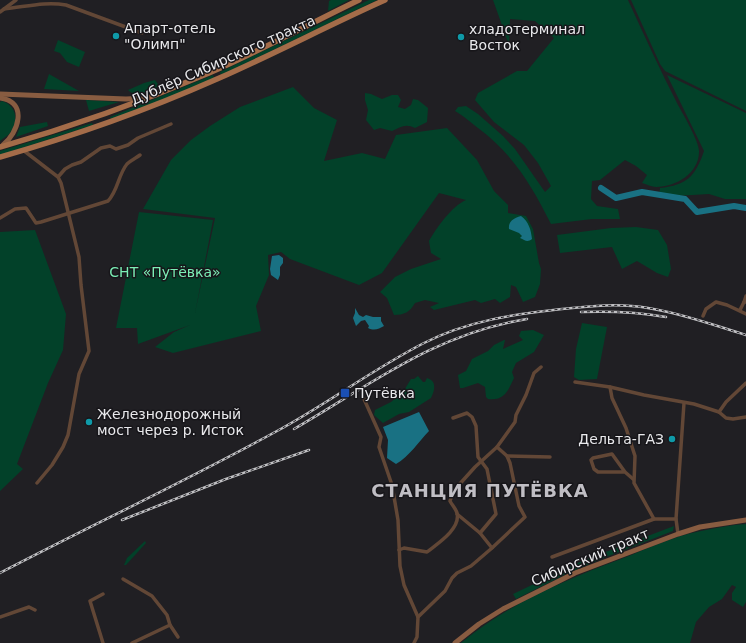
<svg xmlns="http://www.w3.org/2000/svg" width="746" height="643" viewBox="0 0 746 643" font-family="'DejaVu Sans',sans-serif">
<rect width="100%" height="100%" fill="#201f23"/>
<!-- green -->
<g fill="#024129">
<polygon points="331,0 349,0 328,11 329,1"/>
<polygon points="369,0 377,0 221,75 220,72"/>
<path d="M493,0h135c16,35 32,70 50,105 5,9 22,38 21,47 0,21 -23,35 -43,35 -4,0 -10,-3 -14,-4l5,-8 -11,-9 -11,-6 -25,20 -8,1 -1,18 6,7 21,3 2,10h-28l-41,5c-19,-38 -38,-70 -73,-96 -8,-6 -14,-12 -23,-17l3,-4 8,-1 12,8 25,22 12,13 30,43 6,-6 -13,-23 -14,-18 -30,-23 -19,-22 3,-7 39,-22h10l27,-33 -19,-17 -25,-2 -1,26z"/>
<polygon points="631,0 746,0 746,111 665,71 660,64"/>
<polygon points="58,40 85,52 79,67 67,62 60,53 54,51"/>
<polygon points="49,74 79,91 44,89"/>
<polygon points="213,75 214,78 165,99 111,119 110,117"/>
<path d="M667,75l79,38v86h-21l-16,-5 -50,3 1,-9c27,-3 35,-11 44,-37z"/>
<path d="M155,80l3,4 -2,4c-8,3 -21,10 -28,2l16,-7z"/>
<path d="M293,87l21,21 23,12 -13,41 38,-8 23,6 11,-24 51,-7 30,32 17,31 14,14v8l18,3 7,13 6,34 2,6 -1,15 -5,13 -12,5 -7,-15 -5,-2 -1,12 -10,6 -5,-4 -14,4 -6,-3 -41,10 -4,-3 9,-4 -14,-3 -10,3c-5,9 -11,12 -21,12l-7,-17 -7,-6 15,-15 16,-8 30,-10 -10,-6 -2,-12c8,-14 23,-35 37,-41l-27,-7 -57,80 -23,12 -69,-26 -9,-7 -13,3 1,20 -13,31 5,25 -88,22 -18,-6 19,-15 16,-7 -52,19 -1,-16h-21l23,-116 74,8 -18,93 20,-95 -72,-9 28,-49 20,-20 19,-14 30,-19z"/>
<path d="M365,93l6,1 11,5 10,-4h6l3,5 -3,7 7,2 6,-4 2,-6 5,1 10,8 -1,14 -12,6c-9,-5 -15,-1 -23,3l-12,-3 -6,2 -8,-10 2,-10 -3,-10z"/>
<polygon points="86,100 119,102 89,111"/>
<path d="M2,101c15,5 17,20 8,32 -2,3 -7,5 -10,8v-39z"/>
<polygon points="47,122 48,126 16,137 20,127"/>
<polygon points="92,123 93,125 0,155 0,151"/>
<polygon points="636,227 658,230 667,245 671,269 668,277 657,273 637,261 622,269 612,247 560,253 557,235 611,228"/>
<polygon points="35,230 66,314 63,350 48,383 17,464 23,469 0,491 0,232"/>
<polygon points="582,323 607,327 597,379 579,380 574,377 576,349"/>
<path d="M533,330l11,5 -10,17 -18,11 -4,9 2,6c-6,13 -10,23 -26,21l-2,-2 -1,-10 -7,-4 -15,5h-3l-2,-13 8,-4 6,-12 16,-8 6,-6 10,-5h1l-2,9 20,-9 -4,-4 2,-5z"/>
<path d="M418,376l5,6h2l2,-4c10,3 8,12 4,20l-22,14 -10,2 -16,9 -9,-8 1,-5 16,-8 12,-10 8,-13h3z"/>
<path d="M746,524v78l-3,5 -11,-7v-7l4,-6 -4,-2 -10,14 -13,8 -13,15 -6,21h-229c47,-39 104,-63 160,-84 26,-10 53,-23 80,-28 15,-3 30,-6 45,-7z"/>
<polygon points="674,526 673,531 601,559 566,574 516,599 513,594 582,561"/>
<polygon points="145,541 146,543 126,565 124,565 127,558"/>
</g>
<!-- water -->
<g fill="#197183">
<path d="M521,216c8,6 10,14 11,23 -5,4 -7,1 -12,-1l2,-2 -3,-3 -10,-4c-1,-8 5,-11 12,-13z"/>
<polygon points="279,255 283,258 283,263 280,267 280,275 278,280 271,275 270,269 272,256"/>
<path d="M355,308l4,7 4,2 3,-2 7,2h8v4l3,5c-5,3 -10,5 -16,2l1,-2 -4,-6 -4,1 -5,5 -3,-8 2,-5z"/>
<path d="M419,412l10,19c-10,10 -20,26 -33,33l-9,-6 1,-18 -5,-13z"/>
</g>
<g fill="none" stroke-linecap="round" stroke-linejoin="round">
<!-- river -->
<polyline stroke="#197183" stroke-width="6" points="601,188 616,198 642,192 685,199 697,212 734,206 746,208"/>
<!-- minor -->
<g stroke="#624736" stroke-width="3.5">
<path d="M4,9c21,-2 41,-8 62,-4l76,28"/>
<polyline points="0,12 16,0"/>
<polyline points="23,150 58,177 61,183 79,257 81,285 89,351 79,374 68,435 63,447 52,465 37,483"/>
<polyline points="58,177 65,169 72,165 81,162 101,148 110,146 116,149 128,145 138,138 171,124"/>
<path d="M0,218l15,-9 11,-1 10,15 5,-1 67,-21c10,-10 10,-26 19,-37 4,-4 9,-6 13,-9"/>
<polyline points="744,302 746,296"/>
<polyline points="740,310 744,302 746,302"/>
<polyline points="703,316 706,309 716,302 727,305 746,314"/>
<polyline points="575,382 610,387 644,395 694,404 719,412 726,418 733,419 746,417"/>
<polyline points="610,387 612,398 626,428 635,456 634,483 654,519"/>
<polyline points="364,399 381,437 379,447 392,485 398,520 400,566 404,585 418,617 417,637 414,643"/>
<polyline points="719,412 726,402 746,383"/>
<polyline points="453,418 467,413 472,417 476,426 478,457 487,469 496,514 480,533"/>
<polyline points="507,456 550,457"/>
<polyline points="625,472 598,472 594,469 591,460 593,458 612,454 625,472 633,479"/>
<polyline points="457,514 480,533 492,548"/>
<polyline points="678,534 676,519 684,403"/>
<path d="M399,550l5,-2 23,4c10,-8 34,-23 30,-39 -1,-4 -5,-8 -7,-12l2,-6 5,-8 18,-20 22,-20 18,-25 1,-7 10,-20 8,-22 7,-6"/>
<polyline points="552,557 654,519 676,519"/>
<polyline points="123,579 152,596 167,615 170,625 178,637"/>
<polyline points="0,617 29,607 35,610"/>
<polyline points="418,617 445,591 452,578 457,573 471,566 492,548 525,517 519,506 510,463 507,456 497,447"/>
<polyline points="103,643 90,601 103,594"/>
<polyline points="132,643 170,625"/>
</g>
<!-- secondary -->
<g stroke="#885c41" stroke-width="5">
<polyline points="0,94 126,99 146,98"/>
<path d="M0,98c29,4 18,35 3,47"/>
<polyline points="455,643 479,624 503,609 575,573 678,534 700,527 746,520"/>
</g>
<!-- primary -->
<g stroke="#a46c49" stroke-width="5.5">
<path d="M0,147c71,-20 141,-45 209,-74 51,-22 100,-49 150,-73"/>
<path d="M0,157c74,-21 147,-47 217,-78 57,-25 112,-54 168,-79"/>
</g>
<defs>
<g id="rail">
<path d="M581,312c28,-1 57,0 85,5"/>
<path d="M294,429c78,-45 140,-95 233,-110"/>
<polyline points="122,520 226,479 309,450"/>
<path d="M0,573c92,-48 186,-92 277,-142 50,-27 96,-62 147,-88 43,-22 90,-29 138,-34 28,-3 57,-6 86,-1 33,5 65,17 98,27"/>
</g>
</defs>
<!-- rail casing -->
<use href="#rail" stroke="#c1c1c4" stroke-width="2.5"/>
<!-- rail -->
<use href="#rail" stroke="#17161a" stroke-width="1" stroke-dasharray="3" stroke-linecap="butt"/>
</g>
<!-- markers -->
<g fill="#0f9aa8" stroke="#17161a" stroke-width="1.5">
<circle cx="116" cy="36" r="4"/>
<circle cx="461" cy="37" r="4"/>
<circle cx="89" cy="422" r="4"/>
<circle cx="672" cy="439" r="4"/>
</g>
<rect fill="#1a4fb4" stroke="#17161a" stroke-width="1.5" x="340" y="388" width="10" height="10" rx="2"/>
<g text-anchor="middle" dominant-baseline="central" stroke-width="3" stroke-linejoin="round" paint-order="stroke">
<!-- poi labels -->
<g font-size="14" fill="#e9e9ec" stroke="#17161a" text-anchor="start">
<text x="124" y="28">Апарт-отель<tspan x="124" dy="16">"Олимп"</tspan></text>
<text x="469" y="29">хладотерминал<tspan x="469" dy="16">Восток</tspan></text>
<text x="354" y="393">Путёвка</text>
<text x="97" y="414">Железнодорожный<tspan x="97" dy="16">мост через р. Исток</tspan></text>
<text x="664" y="439" text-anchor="end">Дельта-ГАЗ</text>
</g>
<!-- street labels -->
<g font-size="14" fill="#e9e9ec" stroke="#17161a">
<text transform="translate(223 60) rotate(-24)">Дублёр Сибирского тракта</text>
<text transform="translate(590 557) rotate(-23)">Сибирский тракт</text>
</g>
<!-- park labels -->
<g font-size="14" fill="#7cefb6" stroke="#17161a">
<text x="165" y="272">СНТ «Путёвка»</text>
</g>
<!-- district labels -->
<g font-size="18" font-weight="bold" letter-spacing="1" fill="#c0bec4" stroke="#17161a">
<text x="480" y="490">СТАНЦИЯ ПУТЁВКА</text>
</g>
</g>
</svg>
